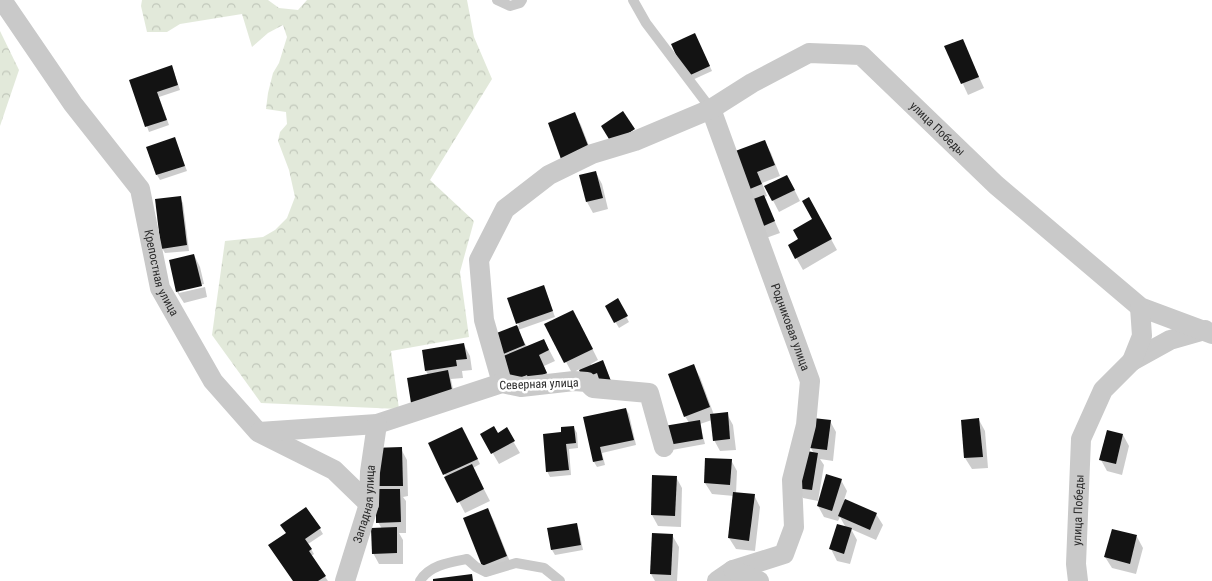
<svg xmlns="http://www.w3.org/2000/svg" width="1212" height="581" viewBox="0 0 1212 581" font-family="'Roboto Condensed',sans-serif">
<defs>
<pattern id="forest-crowns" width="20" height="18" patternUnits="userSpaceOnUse" patternTransform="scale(1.25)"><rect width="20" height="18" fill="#e2e9da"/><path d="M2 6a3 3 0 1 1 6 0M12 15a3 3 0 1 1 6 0" fill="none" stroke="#c2c8bb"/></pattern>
</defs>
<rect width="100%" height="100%" fill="#fff"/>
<!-- forest -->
<g fill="url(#forest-crowns)">
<polygon points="142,0 268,0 279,8 298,10 307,0 467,0 474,37 492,79 430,180 474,221 460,272 469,337 391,351 399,409 261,403 212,335 225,241 263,237 275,230 287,218 295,197 289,170 278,141 280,132 287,124 286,112 266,109 268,93 273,73 279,63 287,37 283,25 268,33 252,47 242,14 180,24 167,32 147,32 141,6"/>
<polygon points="0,31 19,70 0,126"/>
</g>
<!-- shadow -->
<g fill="#0003">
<polygon points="697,39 712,71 690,81 687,76"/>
<polygon points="962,40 984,88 968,95 946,47"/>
<polygon points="174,72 180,90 159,97 169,125 149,132 130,80"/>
<polygon points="575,114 581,125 594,159 569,169"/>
<polygon points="765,142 771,153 780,176 762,183 767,196 764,197 780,233 766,238 746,191"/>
<polygon points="177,144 187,171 160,180 157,175"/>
<polygon points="596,173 602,184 608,209 593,213 587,202"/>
<polygon points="766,187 793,187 800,201 779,212"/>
<polygon points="180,198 183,203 189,251 165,253 162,248"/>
<polygon points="809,199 837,250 803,270 789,245 800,240 814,220"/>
<polygon points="194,255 200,267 204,284 179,290 179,293 205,287 207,297 184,303 177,292"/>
<polygon points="546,292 555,317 518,330 527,347 544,340 555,361 544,366 552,385 506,384 490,337 519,326 509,299"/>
<polygon points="617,300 629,322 619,328 606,306"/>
<polygon points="579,322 598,360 591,364 592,366 605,366 613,386 587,384 580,369 572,373 546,325"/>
<polygon points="464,345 470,356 472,370 462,371 463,378 451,379 455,400 428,375 426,371"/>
<polygon points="693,366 700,377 714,415 727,414 733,425 736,450 720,451 714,440 712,420 700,424 705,444 672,450 669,445 689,423 685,416"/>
<polygon points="626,409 629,414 636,445 602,453 605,465 597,467 594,462 584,418"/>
<polygon points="979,420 985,431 988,468 972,469 965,458"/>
<polygon points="830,421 836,432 833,461 820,459 824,465 818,501 803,498 797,487 814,454 811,448"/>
<polygon points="574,428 577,433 578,448 569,449 571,475 550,477 547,471 563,433"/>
<polygon points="506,429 520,453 499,464 482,435 497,434"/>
<polygon points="465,433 480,464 473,468 490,501 465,513 429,444"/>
<polygon points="1123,435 1129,446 1122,475 1107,471 1101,460"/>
<polygon points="401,449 407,460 408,496 403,497 406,501 406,533 399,533 403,540 403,564 379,564 373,553 382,529 378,522 374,486"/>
<polygon points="707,459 731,460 737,471 736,494 754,495 760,507 755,551 736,549 729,538 734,496 712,494 705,483"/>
<polygon points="676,477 682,488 681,527 658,526 652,515"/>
<polygon points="841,480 847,491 844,500 876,514 883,525 876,540 851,529 857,540 850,564 837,561 831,549 846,528 840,517 838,521 824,517 818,506"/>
<polygon points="488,510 494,521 512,567 489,576 483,565"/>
<polygon points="576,524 579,530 583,550 555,555 552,550 549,529"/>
<polygon points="320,529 323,534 308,544 314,554 311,556 328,581 294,581 273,551"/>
<polygon points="1113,530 1137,537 1143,548 1136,574 1112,568 1105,557"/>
<polygon points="672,535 679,547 677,581 655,581 651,574"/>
</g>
<!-- building -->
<g fill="#131313">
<polygon points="695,33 710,66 686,77 671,44"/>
<polygon points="963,39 979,77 961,84 944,46"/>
<polygon points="172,65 178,85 157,92 167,120 145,127 129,80"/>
<polygon points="623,111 635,129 612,144 601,126"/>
<polygon points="575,112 589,148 561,159 548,123"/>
<polygon points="175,137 185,166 156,175 146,147"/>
<polygon points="765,140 775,165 757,172 762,184 745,191 730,153"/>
<polygon points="596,171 603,198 586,202 579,175"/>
<polygon points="787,175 795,190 772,201 764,186"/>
<polygon points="764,195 775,221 759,228 748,201"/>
<polygon points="181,196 187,245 161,249 155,199"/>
<polygon points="809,197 832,239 795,259 788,245 798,239 793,230 812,219 802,201"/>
<polygon points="194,254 202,286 176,292 169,260"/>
<polygon points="544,285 553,311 516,324 507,298"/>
<polygon points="618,298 628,316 614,323 605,306"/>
<polygon points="573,310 593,349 564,363 544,324"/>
<polygon points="517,325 525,345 496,357 489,336"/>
<polygon points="544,339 549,350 539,355 547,373 529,381 527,375 505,384 494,360"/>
<polygon points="464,343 467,359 456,360 457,366 425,371 422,350"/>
<polygon points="603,360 611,381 601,385 597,373 583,379 579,370"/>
<polygon points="694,364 710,407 684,417 668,374"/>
<polygon points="448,370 453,395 411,403 407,378"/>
<polygon points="626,408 634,440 600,447 603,460 593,462 583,417"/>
<polygon points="728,412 730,439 713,441 710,414"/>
<polygon points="813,418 831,420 827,450 810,448"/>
<polygon points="979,418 983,457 964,458 961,420"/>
<polygon points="700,420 703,439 668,445 664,426"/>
<polygon points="494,426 498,433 507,427 515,441 491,454 480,434"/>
<polygon points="574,426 576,443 566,444 569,470 546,472 543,434 561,432 561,427"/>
<polygon points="462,427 478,459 443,475 428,443"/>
<polygon points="1107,430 1123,434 1116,464 1099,460"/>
<polygon points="402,447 403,486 373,486 372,448"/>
<polygon points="801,450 818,453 812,490 795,488"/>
<polygon points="705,458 732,459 730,485 704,483"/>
<polygon points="472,464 484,489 457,503 444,477"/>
<polygon points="826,474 842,479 832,511 817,506"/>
<polygon points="652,475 677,476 675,516 651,515"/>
<polygon points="376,489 400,489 401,522 376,523"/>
<polygon points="733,492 755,494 749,541 728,538"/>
<polygon points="845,499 877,513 870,530 838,516"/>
<polygon points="306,507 321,528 305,539 312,549 309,551 326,576 318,581 293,581 268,545 286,533 280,525"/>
<polygon points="488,508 507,556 482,566 463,518"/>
<polygon points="577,523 581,545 551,550 547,528"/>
<polygon points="837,524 852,528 844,554 829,549"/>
<polygon points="397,527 397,553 372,554 371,528"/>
<polygon points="1112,529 1137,535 1130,564 1104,557"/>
<polygon points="652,533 673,534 671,575 650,574"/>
<polygon points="472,574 473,581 433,581 433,579"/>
</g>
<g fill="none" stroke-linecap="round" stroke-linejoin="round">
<!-- lane -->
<g stroke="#c9c9c9" stroke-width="10">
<polyline points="497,0 510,6 520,3 522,0"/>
<polyline points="633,0 646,23 711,109"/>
<path d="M420,581c9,-16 31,-19 47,-22l9,8 10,5 30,-9 28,5 16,13"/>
</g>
<!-- street -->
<g stroke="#c9c9c9" stroke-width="20">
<path id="s1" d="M2,0l71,104 67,85 20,99 53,93 45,51 76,38 35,34"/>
<path id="s2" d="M711,109l99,272 -4,44 -14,55 2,47 -10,27 -51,16 -16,11"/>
<polyline points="1132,361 1170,340 1205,330"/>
<path id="s3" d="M502,383l-18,-63 -5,-60 26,-51 44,-34 43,-21 43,-13 76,-32 41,-26 57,-30 52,2 135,130 144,122 72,27"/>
<polyline points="259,432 377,424 502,383 521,387 574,381 587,382 593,388 649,393 664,447"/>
<polyline points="733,570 759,581"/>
<path id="s4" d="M345,581l24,-77 1,-32 7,-48"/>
<path id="s5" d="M1078,581l-2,-17 5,-125 22,-49 29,-29 10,-25 -2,-29"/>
</g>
</g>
<g text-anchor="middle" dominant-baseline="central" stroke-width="5" stroke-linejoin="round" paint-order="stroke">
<!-- street labels -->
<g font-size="12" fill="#2c2c2c" stroke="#fff">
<text stroke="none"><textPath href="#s3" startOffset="685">улица Победы</textPath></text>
<text stroke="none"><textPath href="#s1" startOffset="321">Крепостная улица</textPath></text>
<text stroke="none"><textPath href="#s2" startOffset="232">Родниковая улица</textPath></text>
<text transform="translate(539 384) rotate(-2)">Северная улица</text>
<text stroke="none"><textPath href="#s4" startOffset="80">Западная улица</textPath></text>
<text stroke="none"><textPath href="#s5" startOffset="71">улица Победы</textPath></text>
</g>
</g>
</svg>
